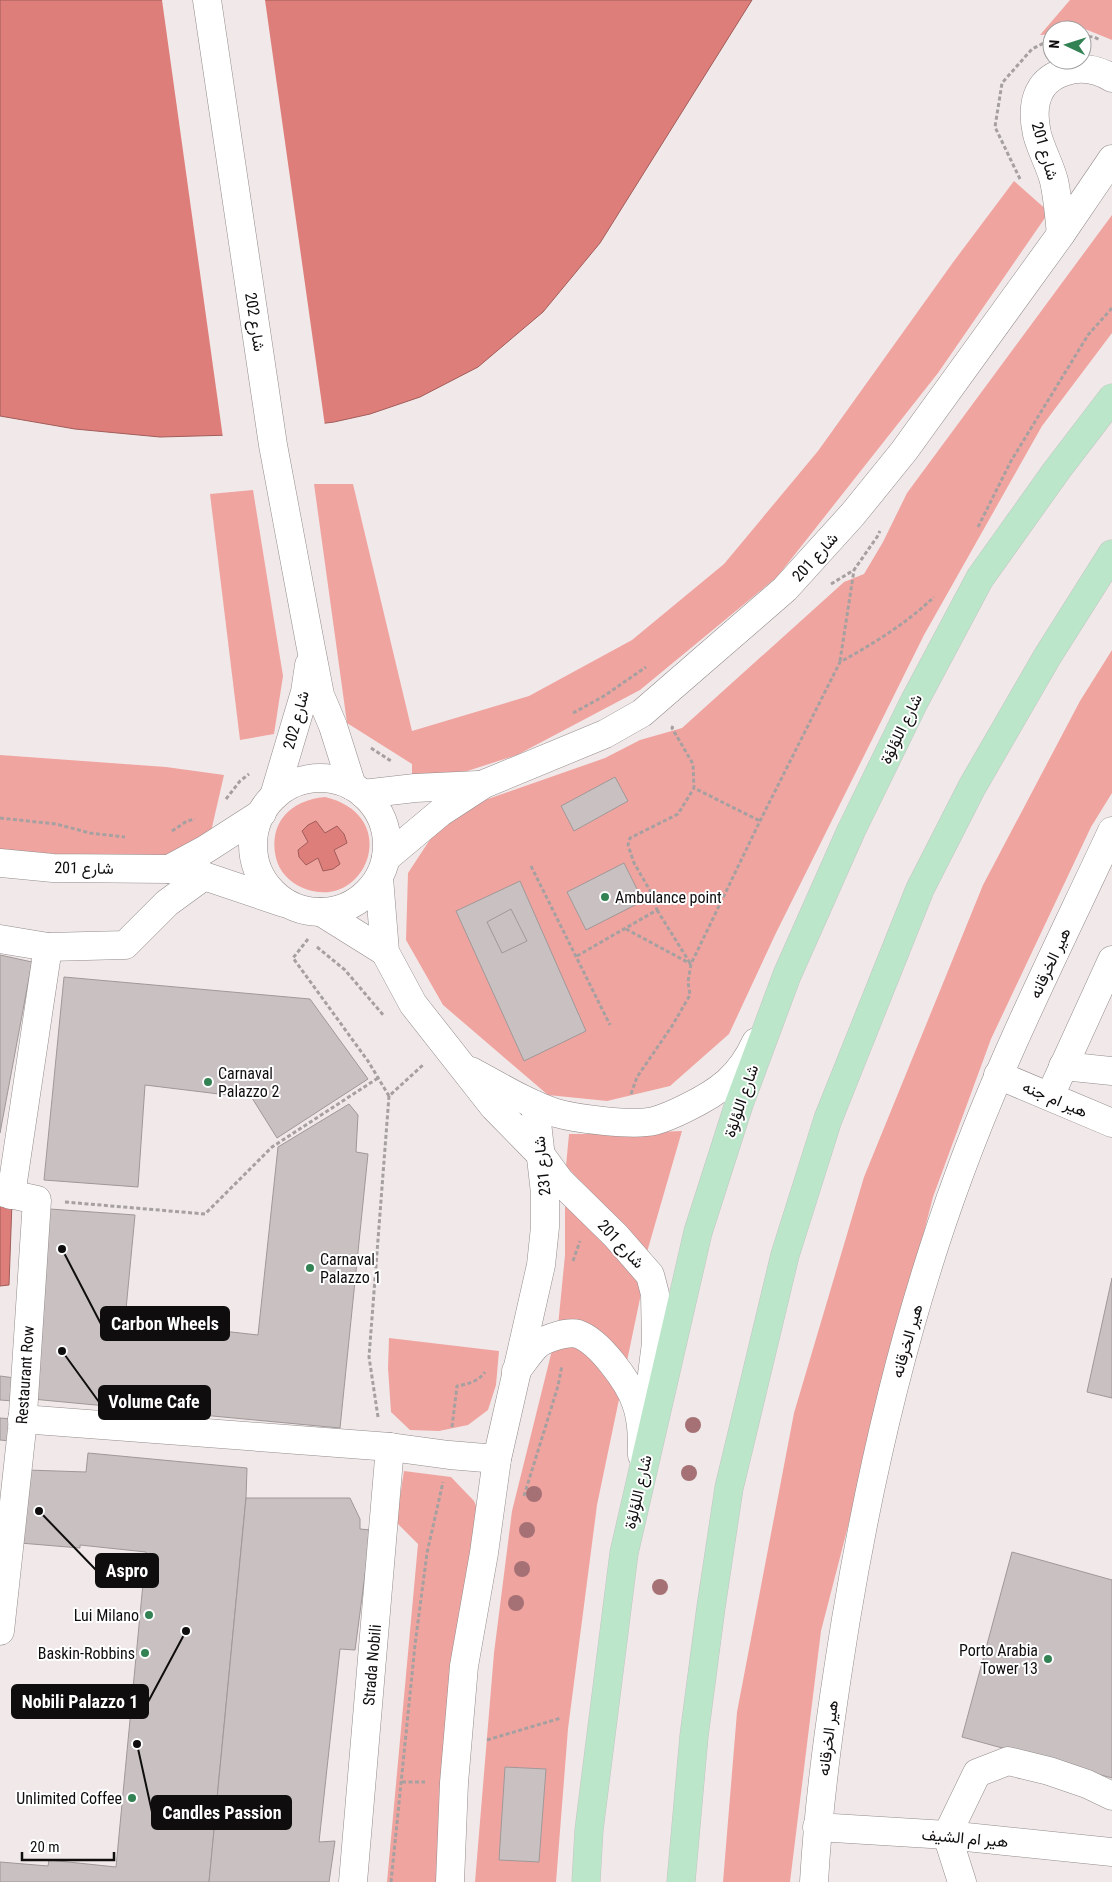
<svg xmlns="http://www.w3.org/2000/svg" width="1112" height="1882" viewBox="0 0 1112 1882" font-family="'Roboto Condensed',Vazirmatn,sans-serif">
<rect width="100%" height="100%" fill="#f1e9e9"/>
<!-- green -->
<g fill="#f0a4a0" fill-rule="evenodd">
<polygon points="1070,0 1112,0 1112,40 1085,29 1052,30 1052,34 1040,35"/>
<polygon points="1014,181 1049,212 938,373 777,577 640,690 517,755 458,774 412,774 412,764 347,723 314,484 353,484 412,731 529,696 632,640 724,564 818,451 954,261"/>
<polygon points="1112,215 1112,333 1042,426 924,635 775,935 729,1034 670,1086 607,1101 548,1095 443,1005 406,940 408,873 431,838 471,805 605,758 640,740 682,728 844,582 864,574 883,542 907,493"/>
<polygon points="253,490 283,676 274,734 240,740 210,494"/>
<polygon points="1112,650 1112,793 1091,827 991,1039 933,1197 821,1631 790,1882 723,1882 737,1712 794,1413 864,1177 983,885 1080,701"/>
<polygon points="0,755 166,767 224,775 210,836 162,863 0,852"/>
<path d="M325,797c80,19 40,117 -22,91 -13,-5 -24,-17 -27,-30 -8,-36 15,-58 49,-61zM326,833l21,10 -29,15 -20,-8 11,-8z"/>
<polygon points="682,1131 647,1252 566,1166 569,1134 607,1134"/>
<polygon points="565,1206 628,1263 642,1289 597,1505 568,1729 556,1882 475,1882 494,1653 512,1511 558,1326 565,1255"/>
<polygon points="389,1338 499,1351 496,1385 488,1410 468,1425 439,1431 410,1430 391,1412 388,1368"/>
<polygon points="404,1471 451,1477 474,1501 479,1513 439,1882 387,1882 418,1544 396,1522"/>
</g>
<!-- water -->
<g fill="#de7e7a" stroke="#a05c59">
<polygon points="0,0 752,0 600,243 543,312 478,367 420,397 370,414 334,422 232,435 160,437 75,429 0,416"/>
<polygon points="316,821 325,833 337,826 344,834 347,843 334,850 340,864 333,869 323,871 318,858 306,865 299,857 298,850 308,842 302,831 308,825"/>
<polygon points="0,1200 12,1202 9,1285 0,1286"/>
</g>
<!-- pier -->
<polygon fill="#f1e9e9" points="162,0 265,0 325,426 223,438"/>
<!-- building -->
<g fill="#c9c1c1" stroke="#a09898">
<polygon points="615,777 628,801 574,831 561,806"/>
<polygon points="624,863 643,901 586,930 567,892"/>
<polygon points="520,881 586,1031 524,1061 456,911"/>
<polygon points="511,909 527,941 502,953 487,922"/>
<polygon points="0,955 32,962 0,1133"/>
<polygon points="64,977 310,999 368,1079 277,1138 252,1098 145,1085 138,1187 44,1180"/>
<polygon points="349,1104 358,1115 356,1152 368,1154 340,1428 32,1399 50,1209 135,1215 125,1320 258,1335 278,1147"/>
<polygon points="1112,1278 1112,1398 1087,1392"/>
<polygon points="0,1376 15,1378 14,1401 0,1400"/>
<polygon points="0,1418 12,1419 10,1441 0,1440"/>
<polygon points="88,1453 247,1468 246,1498 209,1882 0,1882 0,1862 48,1866 49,1860 116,1867 146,1552 80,1545 80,1548 20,1543 27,1470 86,1472"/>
<polygon points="246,1498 350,1498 360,1519 360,1529 371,1530 355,1650 340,1649 319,1842 335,1841 329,1882 209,1882"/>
<polygon points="1012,1552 1112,1580 1112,1778 962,1737"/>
<polygon points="505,1767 546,1769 539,1862 499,1860"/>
</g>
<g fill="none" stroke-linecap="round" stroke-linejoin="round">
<defs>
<g id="minor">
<polyline points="207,0 273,445 310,643 320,695 333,726 352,786"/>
<path d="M1112,78c-15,-9 -32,-12 -48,-6 -29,9 -33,35 -27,62 4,16 13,31 17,47 4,17 5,36 7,53l51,-75"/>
<circle cx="320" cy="845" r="67"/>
<polyline points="363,794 415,788 478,785"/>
<polyline points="274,796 305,692 309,665"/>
<polyline points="386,858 441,812 484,784 605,734 642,713 785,589 853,514 904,451 1061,234"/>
<polyline points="0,863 53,868 169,869 204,876 284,903"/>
<polyline points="169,869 206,849 262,813"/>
<polyline points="379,878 385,952 413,1004 494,1107 541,1155 560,1181 616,1236 650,1275 655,1294 656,1343 649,1398"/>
<polyline points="321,912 385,952"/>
<polyline points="0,939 48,947 125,945 167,903 204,876"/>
<polyline points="1063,1066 1112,1071"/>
<path d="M471,1071c28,15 55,32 85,42 21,6 77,13 98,8 11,-3 22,-8 32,-13 33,-16 54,-31 70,-66"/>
<polyline points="998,1075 1112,1123"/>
<polyline points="1050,1096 1112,960"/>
<polyline points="0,1192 37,1200 22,1429 0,1631"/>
<polyline points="11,1195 48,947"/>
<path d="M516,1371c7,-8 14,-20 22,-27 9,-6 30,-13 40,-10 21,7 51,48 58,69 6,17 6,34 6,52"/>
<polyline points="22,1419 390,1447 449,1455 497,1459"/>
<polyline points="817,1827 947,1835 1112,1852"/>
<polyline points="353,1882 390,1447"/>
<polyline points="450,1882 454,1783 464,1666 484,1553 497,1459 541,1265 545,1227 545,1193 535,1105"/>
<path d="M814,1882c5,-88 18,-176 32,-263 25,-151 60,-301 113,-444 43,-118 100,-230 153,-344"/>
<polyline points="962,1882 947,1835 977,1773 1008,1761 1049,1771 1087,1784 1112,1796"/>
</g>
<g id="major">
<polyline points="586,1882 589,1830 624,1553 698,1232 739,1104 787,975 851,831 914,702 980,578 1057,470 1112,398"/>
<polyline points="681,1882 694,1736 711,1607 729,1488 785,1255 828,1119 920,889 972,787 1047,657 1112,554"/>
</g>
</defs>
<!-- minor casing -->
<use href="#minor" stroke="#938c8b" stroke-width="29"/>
<!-- major casing -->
<use href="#major" stroke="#c5c5c5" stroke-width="29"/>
<!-- path -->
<g stroke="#a6a0a0" stroke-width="3" stroke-dasharray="4 2.5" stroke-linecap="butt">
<polyline points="1082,36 1094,37 1100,40"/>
<polyline points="1020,179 995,127 1002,83 1032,49 1052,39"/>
<polyline points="978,527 1011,461 1088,335 1112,308"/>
<polyline points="831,584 854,570 877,537 880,531"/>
<polyline points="840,661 854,570"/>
<polyline points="573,713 604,696 646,667"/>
<polyline points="673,726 672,728 693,764 694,788 760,821"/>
<polyline points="371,748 391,761"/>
<polyline points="226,799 240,781 249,774"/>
<polyline points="0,818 56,824 90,833 125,837"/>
<polyline points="172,831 187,821 195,819"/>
<polyline points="531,866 610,1025"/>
<polyline points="657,910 690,963"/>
<polyline points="626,929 691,964"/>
<polyline points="308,939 293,958 368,1061 389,1096"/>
<polyline points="317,947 345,970 384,1016"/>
<polyline points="577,956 657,910 652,894 634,863 628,845 630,838 678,814 694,788"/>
<path d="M631,1094l6,-17 35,-51 18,-31 -2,-13 3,-18 69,-143 80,-159c33,-18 67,-39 94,-65"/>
<polyline points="65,1202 205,1214 272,1147 378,1078"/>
<polyline points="573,1261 580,1241"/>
<polyline points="378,1417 369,1357 389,1096 424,1064"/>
<path d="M452,1427l5,-41c10,-2 21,-4 28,-14"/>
<polyline points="524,1496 558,1386 562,1365"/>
<polyline points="487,1740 561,1718"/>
<polyline points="402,1782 425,1782"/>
<polyline points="391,1882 415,1645 427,1553 443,1482"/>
</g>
<!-- minor -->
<use href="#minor" stroke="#fff" stroke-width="28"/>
<!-- major -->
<use href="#major" stroke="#bbe6c9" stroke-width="28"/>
</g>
<!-- trees -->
<g fill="#a57175">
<circle cx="693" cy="1425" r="8"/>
<circle cx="689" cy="1473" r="8"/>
<circle cx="534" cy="1494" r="8"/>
<circle cx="527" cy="1530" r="8"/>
<circle cx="522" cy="1569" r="8"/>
<circle cx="660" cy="1587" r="8"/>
<circle cx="516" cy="1603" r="8"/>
</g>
<!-- markers -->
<g fill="#328253" stroke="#fff" stroke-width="2">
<circle cx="605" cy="897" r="5"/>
<circle cx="208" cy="1082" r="5"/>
<circle cx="310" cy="1268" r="5"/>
<circle cx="149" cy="1615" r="5"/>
<circle cx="145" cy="1653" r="5"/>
<circle cx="1048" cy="1659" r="5"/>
<circle cx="132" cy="1798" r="5"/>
</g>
<g text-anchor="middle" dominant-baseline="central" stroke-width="4" stroke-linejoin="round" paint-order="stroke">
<!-- street labels -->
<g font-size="16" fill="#0f0d0d" stroke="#fff">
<text transform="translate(1045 151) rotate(74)">شارع 201</text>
<text transform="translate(255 322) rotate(81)">شارع 202</text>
<text transform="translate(815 557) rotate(-48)">شارع 201</text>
<text transform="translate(296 720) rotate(-75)">شارع 202</text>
<text transform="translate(901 729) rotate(-64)">شارع اللؤلؤة</text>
<text transform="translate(84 868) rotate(1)">شارع 201</text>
<text transform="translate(1050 963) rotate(-65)">هير الخرقانه</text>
<text transform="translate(1055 1099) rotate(23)">هير ام جنه</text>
<text transform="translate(741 1101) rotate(-71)">شارع اللؤلؤة</text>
<text transform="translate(542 1166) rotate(-96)">شارع 231</text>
<text transform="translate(621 1244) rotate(47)">شارع 201</text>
<text transform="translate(907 1341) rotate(-74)">هير الخرقانه</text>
<text transform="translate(25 1375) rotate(-86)">Restaurant Row</text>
<text transform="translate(638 1492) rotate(-77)">شارع اللؤلؤة</text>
<text transform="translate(372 1665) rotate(-85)">Strada Nobili</text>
<text transform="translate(828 1738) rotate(-83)">هير الخرقانه</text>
<text transform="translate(965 1838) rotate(5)">هير ام الشيف</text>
</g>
<!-- poi labels -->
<g font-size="16" fill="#0f0d0d" stroke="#fff" text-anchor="end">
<text x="615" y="897" text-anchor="start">Ambulance point</text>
<text x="218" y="1073" text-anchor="start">Carnaval<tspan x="218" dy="18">Palazzo 2</tspan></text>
<text x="320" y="1259" text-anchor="start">Carnaval<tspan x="320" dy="18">Palazzo 1</tspan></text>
<text x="139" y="1615">Lui Milano</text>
<text x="1038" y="1650">Porto Arabia<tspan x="1038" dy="18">Tower 13</tspan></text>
<text x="135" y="1653">Baskin-Robbins</text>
<text x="122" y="1798">Unlimited Coffee</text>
</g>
</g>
<!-- callouts -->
<path fill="none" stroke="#0f0d0d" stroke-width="2" d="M62 1249L101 1324M62 1351L99 1402M39 1511L96 1570M186 1631L148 1702M137 1744L152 1812"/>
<g fill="#0f0d0d" stroke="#fff" stroke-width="2">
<circle cx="62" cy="1249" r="5"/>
<circle cx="62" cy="1351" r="5"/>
<circle cx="39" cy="1511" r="5"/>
<circle cx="186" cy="1631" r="5"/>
<circle cx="137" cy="1744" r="5"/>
</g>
<g fill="#0f0d0d" stroke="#0f0d0d" stroke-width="2">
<rect x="101" y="1307" width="128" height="33" rx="5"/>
<rect x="99" y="1386" width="111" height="33" rx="5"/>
<rect x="96" y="1554" width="62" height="33" rx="5"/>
<rect x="12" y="1685" width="136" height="33" rx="5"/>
<rect x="152" y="1796" width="139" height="33" rx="5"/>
</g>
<g font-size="18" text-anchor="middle" font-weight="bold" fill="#fff">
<text x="165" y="1330">Carbon Wheels</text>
<text x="154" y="1408">Volume Cafe</text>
<text x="127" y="1577">Aspro</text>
<text x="80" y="1708">Nobili Palazzo 1</text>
<text x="222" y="1819">Candles Passion</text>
</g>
<!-- north arrow -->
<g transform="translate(1067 45) rotate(274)"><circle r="24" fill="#ffffff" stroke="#9f9e9e"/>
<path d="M0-4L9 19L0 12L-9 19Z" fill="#328253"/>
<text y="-8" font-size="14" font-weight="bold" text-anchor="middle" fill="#0f0d0d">N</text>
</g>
<!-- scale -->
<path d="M22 1852v8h92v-8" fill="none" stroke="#0f0d0d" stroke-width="2.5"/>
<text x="30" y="1852" font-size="15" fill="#0f0d0d" stroke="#ffffff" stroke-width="4" paint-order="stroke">20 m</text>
</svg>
